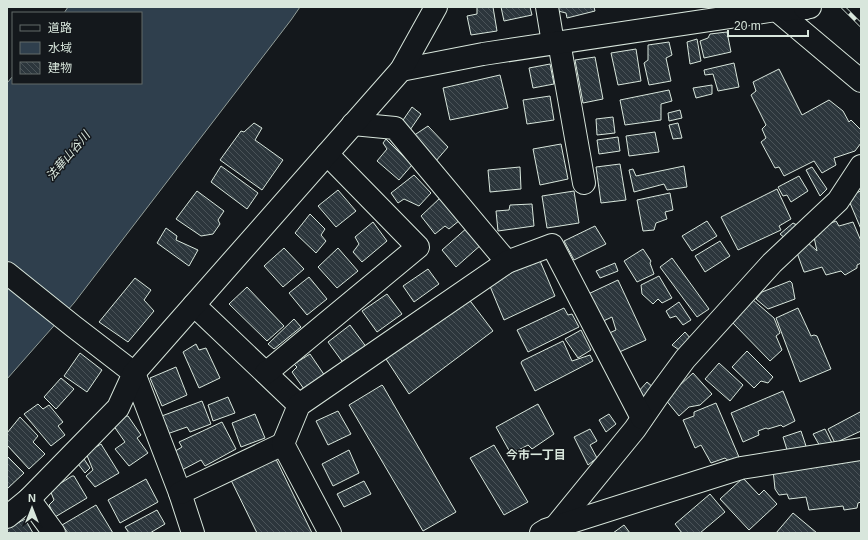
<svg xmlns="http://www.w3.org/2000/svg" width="868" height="540" viewBox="0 0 868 540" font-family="Helvetica,'Noto Sans JP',sans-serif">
<defs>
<pattern id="building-back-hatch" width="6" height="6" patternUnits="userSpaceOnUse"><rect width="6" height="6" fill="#2c363c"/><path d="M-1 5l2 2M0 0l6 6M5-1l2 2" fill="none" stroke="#4a5358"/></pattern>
</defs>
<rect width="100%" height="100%" fill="#14181c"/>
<!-- water -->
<polygon fill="#2f3f4d" stroke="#939e99" points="68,7 300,7 291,20 74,303 7,379 7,83 13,76 13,83 141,83 141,13 64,13"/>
<!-- building -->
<g fill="url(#building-back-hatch)" stroke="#d8e6dc">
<polygon points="477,7 493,7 497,31 471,35 467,16 477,14"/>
<polygon points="501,7 530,7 532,15 504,21"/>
<polygon points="558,7 594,7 595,11 567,18 566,13 558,11"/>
<polygon points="727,32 731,52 704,58 700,41 708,38 710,34"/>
<polygon points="697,39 701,61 690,64 687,42"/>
<polygon points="669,42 672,55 666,58 671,81 649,85 644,63 648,60 648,45"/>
<polygon points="636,49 641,81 618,85 611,53"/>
<polygon points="595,57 603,99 583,103 575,60"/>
<polygon points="734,63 739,87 718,91 713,74 705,75 704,70"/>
<polygon points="550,64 554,84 533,88 529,68"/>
<polygon points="779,69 802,115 829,100 843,111 849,122 851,120 861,130 861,143 855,151 834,158 836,165 822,173 814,161 784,176 779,167 775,168 761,142 766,138 762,129 766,125 751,95 756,91 753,82"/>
<polygon points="500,75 508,108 450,120 443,88"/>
<polygon points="712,85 712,94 696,98 693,88"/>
<polygon points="669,90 672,101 661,104 661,120 625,125 620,100"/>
<polygon points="550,96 554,120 527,124 523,100"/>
<polygon points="412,107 421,114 410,130 401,123"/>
<polygon points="680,110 682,118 669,121 668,113"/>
<polygon points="613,117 615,133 597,135 596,119"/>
<polygon points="254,123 262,128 255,140 283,160 262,190 220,160 241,131 244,132"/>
<polygon points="678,123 682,138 673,139 669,125"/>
<polygon points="428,126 448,147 435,162 410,138"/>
<polygon points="655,132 659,152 629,156 626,136"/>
<polygon points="618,137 620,151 599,154 597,140"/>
<polygon points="386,139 412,165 399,180 377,161 387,149 383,143"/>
<polygon points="561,144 568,179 540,185 533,149"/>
<polygon points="620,164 626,200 601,203 596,167"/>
<polygon points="221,166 258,193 247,209 211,182"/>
<polygon points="684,166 687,187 667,190 664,184 634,192 629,170 633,169 636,176"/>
<polygon points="520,167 521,189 490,192 488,170"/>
<polygon points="812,167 827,189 820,196 806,170"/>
<polygon points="414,175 431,193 419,206 404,199 398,203 391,193"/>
<polygon points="799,176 808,191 791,202 787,195 783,196 778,187"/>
<polygon points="777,189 791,219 779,226 781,230 738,250 721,217"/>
<polygon points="338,190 356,211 336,227 318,206"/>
<polygon points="197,191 224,211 218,220 220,224 213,234 201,236 176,219"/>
<polygon points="574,191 579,223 547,228 542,196"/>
<polygon points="861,191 861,229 847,196"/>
<polygon points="670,193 673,210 665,212 667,219 656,223 654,230 643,231 637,200"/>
<polygon points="441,197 460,220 449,229 445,226 435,234 421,216"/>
<polygon points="532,204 534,226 498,231 496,211 509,210 510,205"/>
<polygon points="310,214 325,229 321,235 326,241 316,253 295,233"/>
<polygon points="707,221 717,236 692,251 682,236"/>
<polygon points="836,221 839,226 853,222 861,241 861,263 857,265 857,268 845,275 841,271 826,275 822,267 805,272 804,272 796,250 805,240 817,251 814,237 820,234 819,228"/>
<polygon points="373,222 387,241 362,262 353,252 359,244 355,237"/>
<polygon points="793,223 797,225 786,239 780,234"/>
<polygon points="595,226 606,244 574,260 564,241"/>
<polygon points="468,227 482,244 456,267 442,250"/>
<polygon points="166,228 177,236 176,240 198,250 189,266 157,243"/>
<polygon points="720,241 730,256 705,272 695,256"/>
<polygon points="284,248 304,269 283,287 264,266"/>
<polygon points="338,248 358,271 337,288 318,267"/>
<polygon points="643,249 651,261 650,263 654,274 637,282 624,261"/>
<polygon points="538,256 555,296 504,320 487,279"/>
<polygon points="672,258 709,309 697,317 660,267"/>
<polygon points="615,263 618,271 600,278 596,271"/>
<polygon points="428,269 439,284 414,302 403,286"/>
<polygon points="659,276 672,298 662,303 658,299 653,304 642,294 641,285"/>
<polygon points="309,277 327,299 307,315 289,293"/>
<polygon points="135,278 151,290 144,300 154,311 128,342 99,322"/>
<polygon points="618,280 646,340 615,354 605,335 616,330 612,317 599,323 586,295"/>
<polygon points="790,281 792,283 795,299 768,309 756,299 762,292"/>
<polygon points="247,287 284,326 267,341 229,304"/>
<polygon points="387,294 402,314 377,332 362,311"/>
<polygon points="468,298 493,331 409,394 386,359"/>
<polygon points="752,299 774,318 780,333 776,336 782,350 770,361 731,321"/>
<polygon points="679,302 691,320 683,325 676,316 670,318 666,311"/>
<polygon points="564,308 568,315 572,314 579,327 528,352 517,330"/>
<polygon points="798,308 811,336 814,335 817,336 831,369 800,382 776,318"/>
<polygon points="294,319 301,327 274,349 268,344"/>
<polygon points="350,325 367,348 344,364 328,342"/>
<polygon points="581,330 591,350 578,358 565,339"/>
<polygon points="685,332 691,339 679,350 672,345"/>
<polygon points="563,341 572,361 590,355 593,361 535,391 521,363 522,361"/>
<polygon points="196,344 199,350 206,348 220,378 199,388 183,352"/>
<polygon points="747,351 773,377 768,383 761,381 754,388 732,367"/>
<polygon points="80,353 102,370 87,392 64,376"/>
<polygon points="310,354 325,376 304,389 292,372 297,367 294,364"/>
<polygon points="719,363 743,385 730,401 705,379"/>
<polygon points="176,367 187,395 162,406 150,378"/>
<polygon points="693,373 712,394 700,405 689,407 679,416 665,399"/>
<polygon points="61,378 74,389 56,409 44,397"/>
<polygon points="647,382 654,388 644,400 637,393"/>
<polygon points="382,385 383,386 456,512 423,531 349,405"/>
<polygon points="783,391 795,421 783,427 781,425 768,429 766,428 758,431 759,435 743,442 731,413"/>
<polygon points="228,397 235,413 213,421 208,405"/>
<polygon points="202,401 211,424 190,432 187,427 167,434 159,417"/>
<polygon points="716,403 739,457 730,462 725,458 711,463 701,445 695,448 683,420 694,416 694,412"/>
<polygon points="38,404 43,409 49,405 63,422 58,426 65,435 51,446 24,414"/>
<polygon points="538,404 554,434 532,449 528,445 511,454 496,427"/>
<polygon points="338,411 351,434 328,445 316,421"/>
<polygon points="860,412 861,415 861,431 835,443 828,429"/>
<polygon points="255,414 265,438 241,447 232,423"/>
<polygon points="609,414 616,424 606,432 599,420"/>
<polygon points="126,416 128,416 141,435 137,438 148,453 129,466 115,449 125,442 113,425"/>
<polygon points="20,417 38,436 33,442 45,454 29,469 7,445 7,433"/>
<polygon points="222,422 236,449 205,466 201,460 182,470 172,453 182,447 179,442"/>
<polygon points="590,429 597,441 590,445 597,458 588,465 574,437"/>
<polygon points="825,429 833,445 821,448 813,434"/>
<polygon points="801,431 806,446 788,453 783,437"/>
<polygon points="101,444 119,473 95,487 86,476 93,470 86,453"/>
<polygon points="494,445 528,502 504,515 470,458"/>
<polygon points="349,450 359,473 333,486 322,464"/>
<polygon points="274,455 312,533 257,533 229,476"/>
<polygon points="7,456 24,473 7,489"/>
<polygon points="82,456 90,468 85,473 75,460"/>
<polygon points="861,459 861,502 858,503 857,508 844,510 843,506 809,510 806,497 789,499 787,494 779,495 775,489 773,470"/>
<polygon points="72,476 74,476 87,498 55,517 49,505 54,500 50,490"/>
<polygon points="743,478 759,495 764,490 777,504 749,530 720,499"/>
<polygon points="146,479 158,502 120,523 108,500"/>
<polygon points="364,481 371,494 344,507 337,494"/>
<polygon points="710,494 725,512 700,533 682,533 675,524"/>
<polygon points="96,505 113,533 68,533 62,525"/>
<polygon points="157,510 165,524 150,533 129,533 125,527"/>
<polygon points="793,513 817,533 776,533"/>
<polygon points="25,519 33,533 7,533 7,529"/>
<polygon points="624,525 630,533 613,533"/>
</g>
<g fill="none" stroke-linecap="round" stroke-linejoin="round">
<defs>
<g id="minor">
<polyline points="547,7 553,43"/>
<polyline points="773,7 861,81"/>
<polyline points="559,42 584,183"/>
<polyline points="401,70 483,54 776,10 805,8"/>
<polyline points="353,124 395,128 507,262"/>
<polyline points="7,273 73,326 134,373 180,493 193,533"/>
<polyline points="194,305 299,405"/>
<polyline points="266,373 418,247 327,154"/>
<polyline points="180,493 283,444"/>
<polyline points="29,499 54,533"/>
<polyline points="7,517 29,499 118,408 134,373 401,70 436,7"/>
<polyline points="555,527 635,429 657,397 685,359 772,263 838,201 861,166"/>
<polyline points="330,533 283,444 299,405 507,262 552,245 642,418"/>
<polyline points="541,533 546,530 555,527 741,468 861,449"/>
</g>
<polyline id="major" points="805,8 810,7"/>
</defs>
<!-- minor casing -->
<use href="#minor" stroke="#d8e6dc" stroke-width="24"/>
<!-- major casing -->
<use href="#major" stroke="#d8e6dc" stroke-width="24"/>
<!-- minor -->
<use href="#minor" stroke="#14181c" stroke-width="22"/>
<!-- major -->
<use href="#major" stroke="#14181c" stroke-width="22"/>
<defs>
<polyline id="rail" points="843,7 861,25"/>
</defs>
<!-- rail casing -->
<use href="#rail" stroke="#d8e6dc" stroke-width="4.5"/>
<!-- rail -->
<use href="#rail" stroke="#14181c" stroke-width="3" stroke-dasharray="9" stroke-linecap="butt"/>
</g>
<g text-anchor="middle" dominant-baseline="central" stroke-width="3" stroke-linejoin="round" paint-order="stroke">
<!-- water labels -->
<g font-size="12" font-style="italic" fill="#d8e6dc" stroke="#14181c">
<text transform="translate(68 156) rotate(-50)">法華山谷川</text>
</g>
<!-- neighbourhood labels -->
<g font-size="12" font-weight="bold" fill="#d8e6dc" stroke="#14181c">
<text x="536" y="455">今市一丁目</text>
</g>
</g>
<!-- border -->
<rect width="868" height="540" fill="none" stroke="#d8e6dc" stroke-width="16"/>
<!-- legend -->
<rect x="12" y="12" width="130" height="72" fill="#14181c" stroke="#626a69"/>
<rect x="20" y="25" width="20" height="6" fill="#14181c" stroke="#626a69"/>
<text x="48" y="32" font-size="12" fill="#d8e6dc">道路</text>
<rect x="20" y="42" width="20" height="12" fill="#2f3f4d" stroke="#626a69"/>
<text x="48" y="52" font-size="12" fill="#d8e6dc">水域</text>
<rect x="20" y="62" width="20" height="12" fill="url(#building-back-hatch)" stroke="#626a69"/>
<text x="48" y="72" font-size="12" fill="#d8e6dc">建物</text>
<!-- north arrow -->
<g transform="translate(32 508)" stroke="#14181c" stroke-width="3" paint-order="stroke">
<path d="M0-3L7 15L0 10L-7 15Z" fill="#d8e6dc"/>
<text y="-6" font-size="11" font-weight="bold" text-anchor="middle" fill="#d8e6dc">N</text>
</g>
<!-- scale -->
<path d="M728 30v6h80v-6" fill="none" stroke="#d8e6dc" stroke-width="2"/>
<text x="734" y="30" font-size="12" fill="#d8e6dc" stroke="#14181c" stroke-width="3" paint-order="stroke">20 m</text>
</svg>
